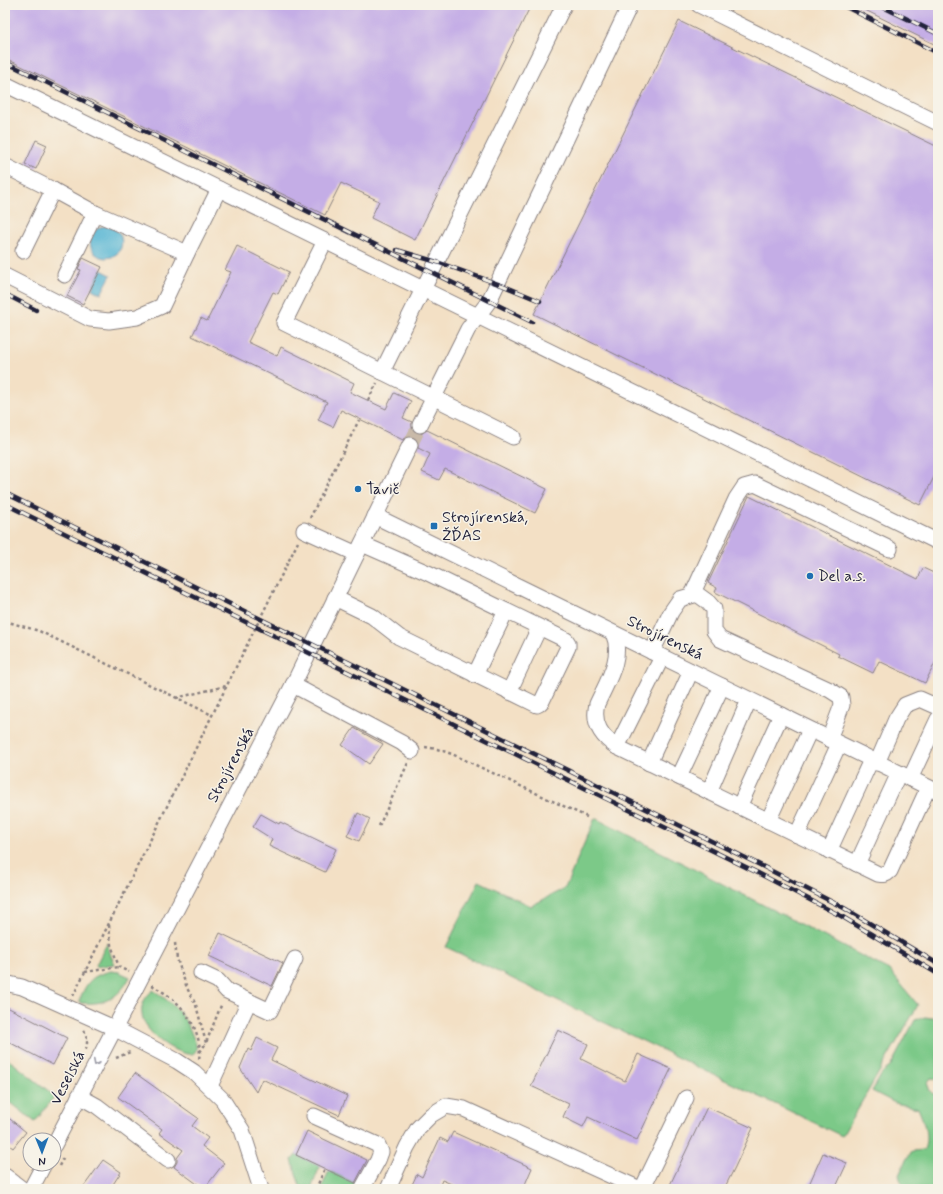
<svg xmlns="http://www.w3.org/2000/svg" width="943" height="1194" viewBox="0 0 943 1194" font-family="Mynerve,sans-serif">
<rect width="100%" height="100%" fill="#f7f3e8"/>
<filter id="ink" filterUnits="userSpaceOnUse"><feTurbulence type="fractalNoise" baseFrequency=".025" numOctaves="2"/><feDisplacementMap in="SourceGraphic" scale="8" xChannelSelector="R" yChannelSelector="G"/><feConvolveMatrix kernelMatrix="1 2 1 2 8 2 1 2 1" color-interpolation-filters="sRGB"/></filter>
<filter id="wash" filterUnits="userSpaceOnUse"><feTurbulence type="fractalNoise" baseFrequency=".012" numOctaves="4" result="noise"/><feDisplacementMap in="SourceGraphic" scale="16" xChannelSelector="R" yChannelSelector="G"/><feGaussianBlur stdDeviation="0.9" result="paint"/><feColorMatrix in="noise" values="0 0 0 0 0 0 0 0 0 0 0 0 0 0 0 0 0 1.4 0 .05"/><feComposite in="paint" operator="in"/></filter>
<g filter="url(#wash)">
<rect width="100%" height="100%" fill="#f3e0c5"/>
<!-- green -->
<g fill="#7bc988" stroke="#4e7662">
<polygon points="595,818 889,970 918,1005 842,1136 446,947 479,881 531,906 565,888"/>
<polygon points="107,943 111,956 115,964 95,967"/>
<path d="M111,971l8,1 11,5c-11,21 -25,28 -49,26l-2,-2c8,-19 11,-25 32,-30z"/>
<path d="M153,990c17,11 30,23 38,42 2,6 8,15 4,20 -7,12 -81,-29 -42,-62z"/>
<path d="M925,1017l13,2v62l-2,-2 -5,-1 -4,5 3,8 3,3 5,-1v96h-35l-4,-14 7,-15 6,-9 12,-1c5,-14 0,-28 -6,-42l-23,-5 -23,-12 11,-19 7,-5 25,-47z"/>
<polygon points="8,1059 55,1096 35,1122 5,1098 5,1064"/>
<polygon points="296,1155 320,1166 311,1189 301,1189 292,1160"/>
<polygon points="329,1171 356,1183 355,1189 321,1189"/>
</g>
<!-- water -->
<g fill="#56b6d4" stroke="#3c6c88">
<circle cx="106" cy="242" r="16"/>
<polygon points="101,270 111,275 101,294 92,289"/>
</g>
<g id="blocks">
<!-- building -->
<g fill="#c4ade6">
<polygon points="5,5 531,5 415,240 371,218 379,201 341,183 325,215 5,58"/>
<polygon points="855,5 938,5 938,46"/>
<polygon points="679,21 938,147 938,469 920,505 534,314"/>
<polygon points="36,140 47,145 36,169 25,164"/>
<polygon points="237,246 289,272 278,294 273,292 248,342 277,356 281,347 354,383 350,392 386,409 394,393 411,401 403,418 412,422 412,430 416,433 421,434 427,430 547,489 535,513 445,469 439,480 422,472 430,454 418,448 418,440 414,437 409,436 403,440 341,410 333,427 318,420 327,402 192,336 201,318 207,321 231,272 225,270"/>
<polygon points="83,258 102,267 83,304 67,296 81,270 78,269"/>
<polygon points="749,496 918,579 923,568 938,575 938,657 925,683 879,661 873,673 838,656 839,654 715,592 717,588 708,583"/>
<polygon points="354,728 383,744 369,764 342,745"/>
<polygon points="358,813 370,819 359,841 347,836"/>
<polygon points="261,814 279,824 280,822 336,849 325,872 269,846 272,839 253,827"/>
<polygon points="220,933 283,963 272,986 209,956"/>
<polygon points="5,1006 67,1038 53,1065 5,1040"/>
<polygon points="558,1030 588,1044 581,1059 625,1081 638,1054 671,1069 637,1140 588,1117 583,1127 563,1117 569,1104 531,1086"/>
<polygon points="257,1038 277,1048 271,1060 347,1096 339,1115 262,1079 256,1092 240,1068 248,1049 251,1051"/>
<polygon points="135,1073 198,1118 192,1126 208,1138 202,1146 224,1163 204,1189 174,1167 177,1162 177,1158 183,1150 159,1133 162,1129 118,1097"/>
<polygon points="707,1107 753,1128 735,1167 724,1189 668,1189"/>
<polygon points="5,1115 26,1132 13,1148 5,1142"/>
<polygon points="307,1131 367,1160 355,1183 296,1155"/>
<polygon points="453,1132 532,1168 523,1189 463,1189 442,1180 440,1185 448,1189 410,1189 417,1174 422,1177 440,1138 448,1142"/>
<polygon points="823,1153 847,1163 835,1189 807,1189"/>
<polygon points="103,1160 121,1172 110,1189 82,1189"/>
</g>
</g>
</g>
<g filter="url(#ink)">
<use href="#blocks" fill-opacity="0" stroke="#8a8180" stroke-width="1"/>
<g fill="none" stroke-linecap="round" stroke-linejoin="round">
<!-- minor-tunnel -->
<polyline stroke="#c9baa9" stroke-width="15" stroke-dasharray="15 8" stroke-linecap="butt" points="410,445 420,425"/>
<defs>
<g id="minor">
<polyline points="699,5 938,123"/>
<polyline points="5,84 938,542"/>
<polyline points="5,166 53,190 95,213 187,253"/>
<polyline points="325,241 284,323 513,437"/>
<polyline points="23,251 53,190"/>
<polyline points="65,275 95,213"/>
<polyline points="5,276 90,319 109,321 137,317 162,306 187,253 219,189"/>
<polyline points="382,372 564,5"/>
<polyline points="420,425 468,329 489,301 630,5"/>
<polyline points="375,516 938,792"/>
<polyline points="304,530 357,554"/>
<polyline points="692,595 736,499 744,487 755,484 890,549"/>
<polyline points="335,598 372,616 399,637 537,705 539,704 542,701 568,647 568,643 566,640 428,573 362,544"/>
<path d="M613,633c11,24 -6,49 -16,71 -5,20 5,33 20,43l261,127c6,1 8,1 12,-3l38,-83"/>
<polyline points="652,652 671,612 680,599 697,594 708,602 714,609 714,631 720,639 830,690 841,697 842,705 829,739"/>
<polyline points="475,675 506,611"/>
<polyline points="293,685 402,743 412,751"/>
<polyline points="509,692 539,628"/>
<polyline points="617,747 662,657"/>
<polyline points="649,763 691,671"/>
<polyline points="877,763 896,719 905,705 920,699 938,707"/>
<polyline points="679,777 722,686"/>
<polyline points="910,779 938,719"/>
<polyline points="709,792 749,700"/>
<polyline points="739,807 781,715"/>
<polyline points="768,821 810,730"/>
<polyline points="797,835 839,744"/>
<polyline points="829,851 871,760"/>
<polyline points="857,864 899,773"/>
<polyline points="201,973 218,981 227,991 270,1011 295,959"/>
<polyline points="5,983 22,987 114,1028 177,1061 194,1072 222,1099 242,1130 261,1189"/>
<polyline points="210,1086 249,1001"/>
<polyline points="79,1096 97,1106 168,1160"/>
<polyline points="314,1116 378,1145 381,1152 378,1160 362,1189"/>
<polyline points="54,1145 293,685 410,445"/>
<polyline points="5,1176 22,1189"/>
<polyline points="31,1189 44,1164"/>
<polyline points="388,1189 407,1147 418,1128 431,1115 446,1106 464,1109 640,1189"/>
<polyline points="642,1189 686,1098"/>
</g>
</defs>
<!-- minor casing -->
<use href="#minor" stroke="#8a8180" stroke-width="17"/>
<!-- path -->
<g stroke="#8a8180" stroke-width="2.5" stroke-dasharray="3 3" stroke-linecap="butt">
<polyline points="368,400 377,383"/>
<polyline points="310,518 359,420"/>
<polyline points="5,621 39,631 212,715"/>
<polyline points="176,698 226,686"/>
<polyline points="425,747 437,749 452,754 587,817"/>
<polyline points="379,826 408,763"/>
<polyline points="109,925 111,945 119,967 129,972"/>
<polyline points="175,943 177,959 187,988 196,1005 206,1043"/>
<polyline points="85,972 119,967"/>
<path d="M152,985c7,5 17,10 23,16 15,14 28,37 24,58"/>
<polyline points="73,996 298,542"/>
<path d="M83,1030c5,7 5,13 2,22"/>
<polyline points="200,1052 206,1043 222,1003"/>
<polyline points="116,1058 130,1052"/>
<polyline points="59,1166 64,1156"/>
<polyline points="316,1189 325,1168"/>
</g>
<!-- minor -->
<use href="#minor" stroke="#fff" stroke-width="15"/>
<defs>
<g id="rail">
<polyline points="842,5 938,53"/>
<polyline points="879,5 938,34"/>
<polyline points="5,62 532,322"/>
<polyline points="397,250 437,262 504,286 540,301"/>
<polyline points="5,294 36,310"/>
<polyline points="5,493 760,865 844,908 938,964"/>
<polyline points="5,504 758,873 841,916 938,974"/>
</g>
</defs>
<!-- rail casing -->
<use href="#rail" stroke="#22223b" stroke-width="4.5"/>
<!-- rail -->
<use href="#rail" stroke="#f7f3e8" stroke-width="3" stroke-dasharray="9" stroke-linecap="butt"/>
</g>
<!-- one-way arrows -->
<defs><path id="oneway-chevron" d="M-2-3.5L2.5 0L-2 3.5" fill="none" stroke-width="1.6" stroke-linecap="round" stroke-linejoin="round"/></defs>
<use stroke="#9c9ca7" href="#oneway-chevron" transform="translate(96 1063) rotate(117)"/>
</g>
<!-- markers -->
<g fill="#1f6fb2" stroke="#f7f3e8" stroke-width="1.5">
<circle cx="358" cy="489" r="4"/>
<rect x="430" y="522" width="8" height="8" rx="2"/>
<circle cx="810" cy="576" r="4"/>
</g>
<g text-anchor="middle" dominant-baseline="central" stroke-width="3" stroke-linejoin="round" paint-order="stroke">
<!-- poi labels -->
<g font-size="16" fill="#22223b" stroke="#f7f3e8" text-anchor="start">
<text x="366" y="489">Tavič</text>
<text x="442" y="517">Strojírenská,<tspan x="442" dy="18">ŽĎAS</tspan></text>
<text x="818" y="576">Del a.s.</text>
</g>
<!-- street labels -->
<g font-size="16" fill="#22223b" stroke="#f7f3e8">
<text transform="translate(665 638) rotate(26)">Strojírenská</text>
<text transform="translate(231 765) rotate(-62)">Strojírenská</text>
<text transform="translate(68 1078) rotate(-63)">Veselská</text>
</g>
</g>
<!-- margin -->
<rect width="943" height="1194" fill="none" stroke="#f7f3e8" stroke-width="20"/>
<!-- north arrow -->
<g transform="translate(42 1152) rotate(179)"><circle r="19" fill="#f7f3e8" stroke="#a29fa3"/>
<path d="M0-3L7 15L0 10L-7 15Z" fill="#1f6fb2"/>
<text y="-6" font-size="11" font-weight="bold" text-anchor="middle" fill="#22223b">N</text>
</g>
</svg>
